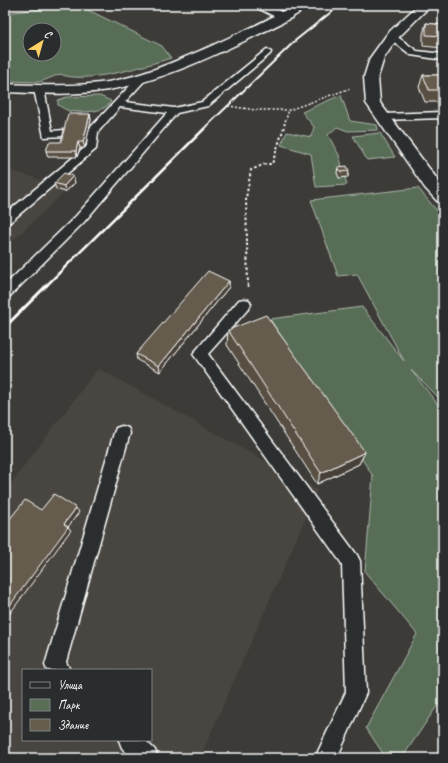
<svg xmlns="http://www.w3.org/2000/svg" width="448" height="763" viewBox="0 0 448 763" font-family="Caveat,sans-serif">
<rect width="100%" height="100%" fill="#3c3b38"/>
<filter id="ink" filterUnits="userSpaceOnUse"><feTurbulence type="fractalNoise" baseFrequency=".025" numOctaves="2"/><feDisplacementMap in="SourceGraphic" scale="8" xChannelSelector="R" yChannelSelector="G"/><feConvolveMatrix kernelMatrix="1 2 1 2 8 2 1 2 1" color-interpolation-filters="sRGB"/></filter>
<g filter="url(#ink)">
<!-- built -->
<g fill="#49453f" fill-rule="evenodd">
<polygon points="5,169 69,188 5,248"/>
<path d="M98,368l220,122 -118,268h-195v-267zM23,670h128v70h-128z"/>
</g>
<!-- green -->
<g fill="#596d57" stroke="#acb6ab" fill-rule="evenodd">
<path d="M78,5l84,41 9,12c-27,8 -86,27 -111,16l-20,8 -35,-1v-68zM30,30h24v24h-24z"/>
<polygon points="341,95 350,121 377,125 378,130 348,131 337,127 328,135 339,155 347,185 316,187 311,154 281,145 287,132 311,137 314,127 302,112"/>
<path d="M100,96l11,5c-5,12 -30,12 -42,10 -3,-1 -8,-4 -11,-6v-5l9,-3z"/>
<polygon points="380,133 395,157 367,160 353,136"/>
<polygon points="418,188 443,218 443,402 411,370 443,411 443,697 402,758 386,758 366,728 417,634 365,572 373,476 270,319 362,307 404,361 357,274 338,276 311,200"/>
</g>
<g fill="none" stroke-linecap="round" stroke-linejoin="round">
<defs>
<g id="service">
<path d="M251,5c13,0 27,2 36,12l-4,2h-3z"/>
<polygon points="392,33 417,51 443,54 443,60 411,55 389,38 388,36"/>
<polygon points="267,49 271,52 270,54 208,106 177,113 84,222 10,296 5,298 5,285 76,216 167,113 120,107 98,132 96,149 9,223 5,224 5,214 87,146 88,135 44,137 34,89 36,87 39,86 44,89 52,131 90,128 139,76 142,75 147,78 125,102 174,108 202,102"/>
<polygon points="443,112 443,118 383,120 378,117 383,114"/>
<polygon points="244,299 249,300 251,304 249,308 208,354 357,555 360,561 366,693 337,758 315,758 346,692 342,564 193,354 239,300"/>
<polygon points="122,426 128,428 130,433 66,662 70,670 47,670 45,665 114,433 116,428"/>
<polygon points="119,740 145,740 155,750 158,758 132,758 122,748"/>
</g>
<g id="tertiary">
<path d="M293,5h14c-8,12 -39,24 -52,31 -47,22 -96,46 -147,54 -34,6 -69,3 -103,2v-8c34,1 69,3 103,-2 35,-6 68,-21 101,-35 28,-13 57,-25 84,-42z"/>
<polygon points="418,5 431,5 397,39 384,58 378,77 380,103 443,187 443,202 437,201 425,188 366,103 364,77 370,58 388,33"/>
</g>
</defs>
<!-- service casing -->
<use href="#service" stroke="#fff" stroke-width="3"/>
<!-- tertiary casing -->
<use href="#tertiary" stroke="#fff" stroke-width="3"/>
<!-- path-far2 -->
<g stroke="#fff" stroke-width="1.5" stroke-dasharray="2 2" stroke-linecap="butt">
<polyline points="228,106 256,110 289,110 351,88"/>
<polyline points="284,125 289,110"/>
</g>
<!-- path-far1 -->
<polyline stroke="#fff" stroke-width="2" stroke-dasharray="2.5 2.5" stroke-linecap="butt" points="248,286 246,198 251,170 265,164 272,164 285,124"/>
<!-- path -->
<polyline stroke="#fff" stroke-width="2.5" stroke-dasharray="3 3" stroke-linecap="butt" points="248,287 248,285"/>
<!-- service -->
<use href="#service" fill="#2a2d2e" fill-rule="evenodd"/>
<!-- tertiary -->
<use href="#tertiary" fill="#2a2d2e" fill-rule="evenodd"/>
<!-- rail-far2 -->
<polyline stroke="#fff" stroke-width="2" points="208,125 296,40 340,5"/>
<!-- rail-far1 -->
<polyline stroke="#fff" stroke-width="2.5" points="46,286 209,124"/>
<!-- rail -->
<polyline stroke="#fff" stroke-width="3" points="5,327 47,285"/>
</g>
<!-- wall -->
<g fill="#584f43" stroke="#fff">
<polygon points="426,23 443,25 443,48 423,46 423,34"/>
<polygon points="423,75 443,75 443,102 425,102 419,87"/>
<polygon points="90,114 91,120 85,148 80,148 77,157 48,157 46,151 61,142"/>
<polygon points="338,167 349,171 348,177 339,178 337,173"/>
<polygon points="73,176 75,183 65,192 56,189 54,183"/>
<polygon points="229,281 229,287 160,372 137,360 136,354"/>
<polygon points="228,330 365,452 359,464 317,484 227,345"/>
</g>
<!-- shaded-wall -->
<g fill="#474037" stroke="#fff">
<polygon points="90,114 91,120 85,148 83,142"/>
<polygon points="78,142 80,148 77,157 76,151"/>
<polygon points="73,176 75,183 65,192 64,186"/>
<polygon points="229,281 229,287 160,372 159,366"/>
<polygon points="365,452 359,464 317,484 321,473"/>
<polygon points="76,508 79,512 68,527 71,530 5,620 5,612 64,524"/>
</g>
<!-- building -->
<g fill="#665c4e" stroke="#fff">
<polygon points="426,23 443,25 443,36 426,35"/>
<polygon points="423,75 443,75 443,90 429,90"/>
<polygon points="68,114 90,114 83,142 78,142 76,151 46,151 49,142 61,142"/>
<polygon points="347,166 349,171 341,172 338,167"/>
<polygon points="64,173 73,176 64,186 54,183"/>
<polygon points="208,271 229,281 159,366 136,354"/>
<polygon points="266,315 365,452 321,473 228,330"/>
<polygon points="54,494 76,508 64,524 68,527 5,612 5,525 25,500 41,510"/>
</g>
</g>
<!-- margin -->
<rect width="448" height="763" fill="none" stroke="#2a2d2e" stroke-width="20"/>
<rect x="10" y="10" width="428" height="743" fill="none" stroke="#fff" stroke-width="1.5" filter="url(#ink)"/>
<!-- legend -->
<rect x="22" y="669" width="130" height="72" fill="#2a2d2e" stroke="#7f8182"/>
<rect x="30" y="682" width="20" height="6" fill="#2a2d2e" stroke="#7f8182"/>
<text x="58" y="689" font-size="12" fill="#ffffff">Улица</text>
<rect x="30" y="699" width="20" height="12" fill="#596d57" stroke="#7f8182"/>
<text x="58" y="709" font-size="12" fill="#ffffff">Парк</text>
<rect x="30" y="719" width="20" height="12" fill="#665c4e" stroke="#7f8182"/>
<text x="58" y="729" font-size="12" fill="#ffffff">Здание</text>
<!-- north arrow -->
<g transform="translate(42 42) rotate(37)"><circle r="19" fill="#2a2d2e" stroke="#7f8182"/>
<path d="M0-3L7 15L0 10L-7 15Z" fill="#ffd166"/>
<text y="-6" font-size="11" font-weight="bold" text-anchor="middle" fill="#ffffff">С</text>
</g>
</svg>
